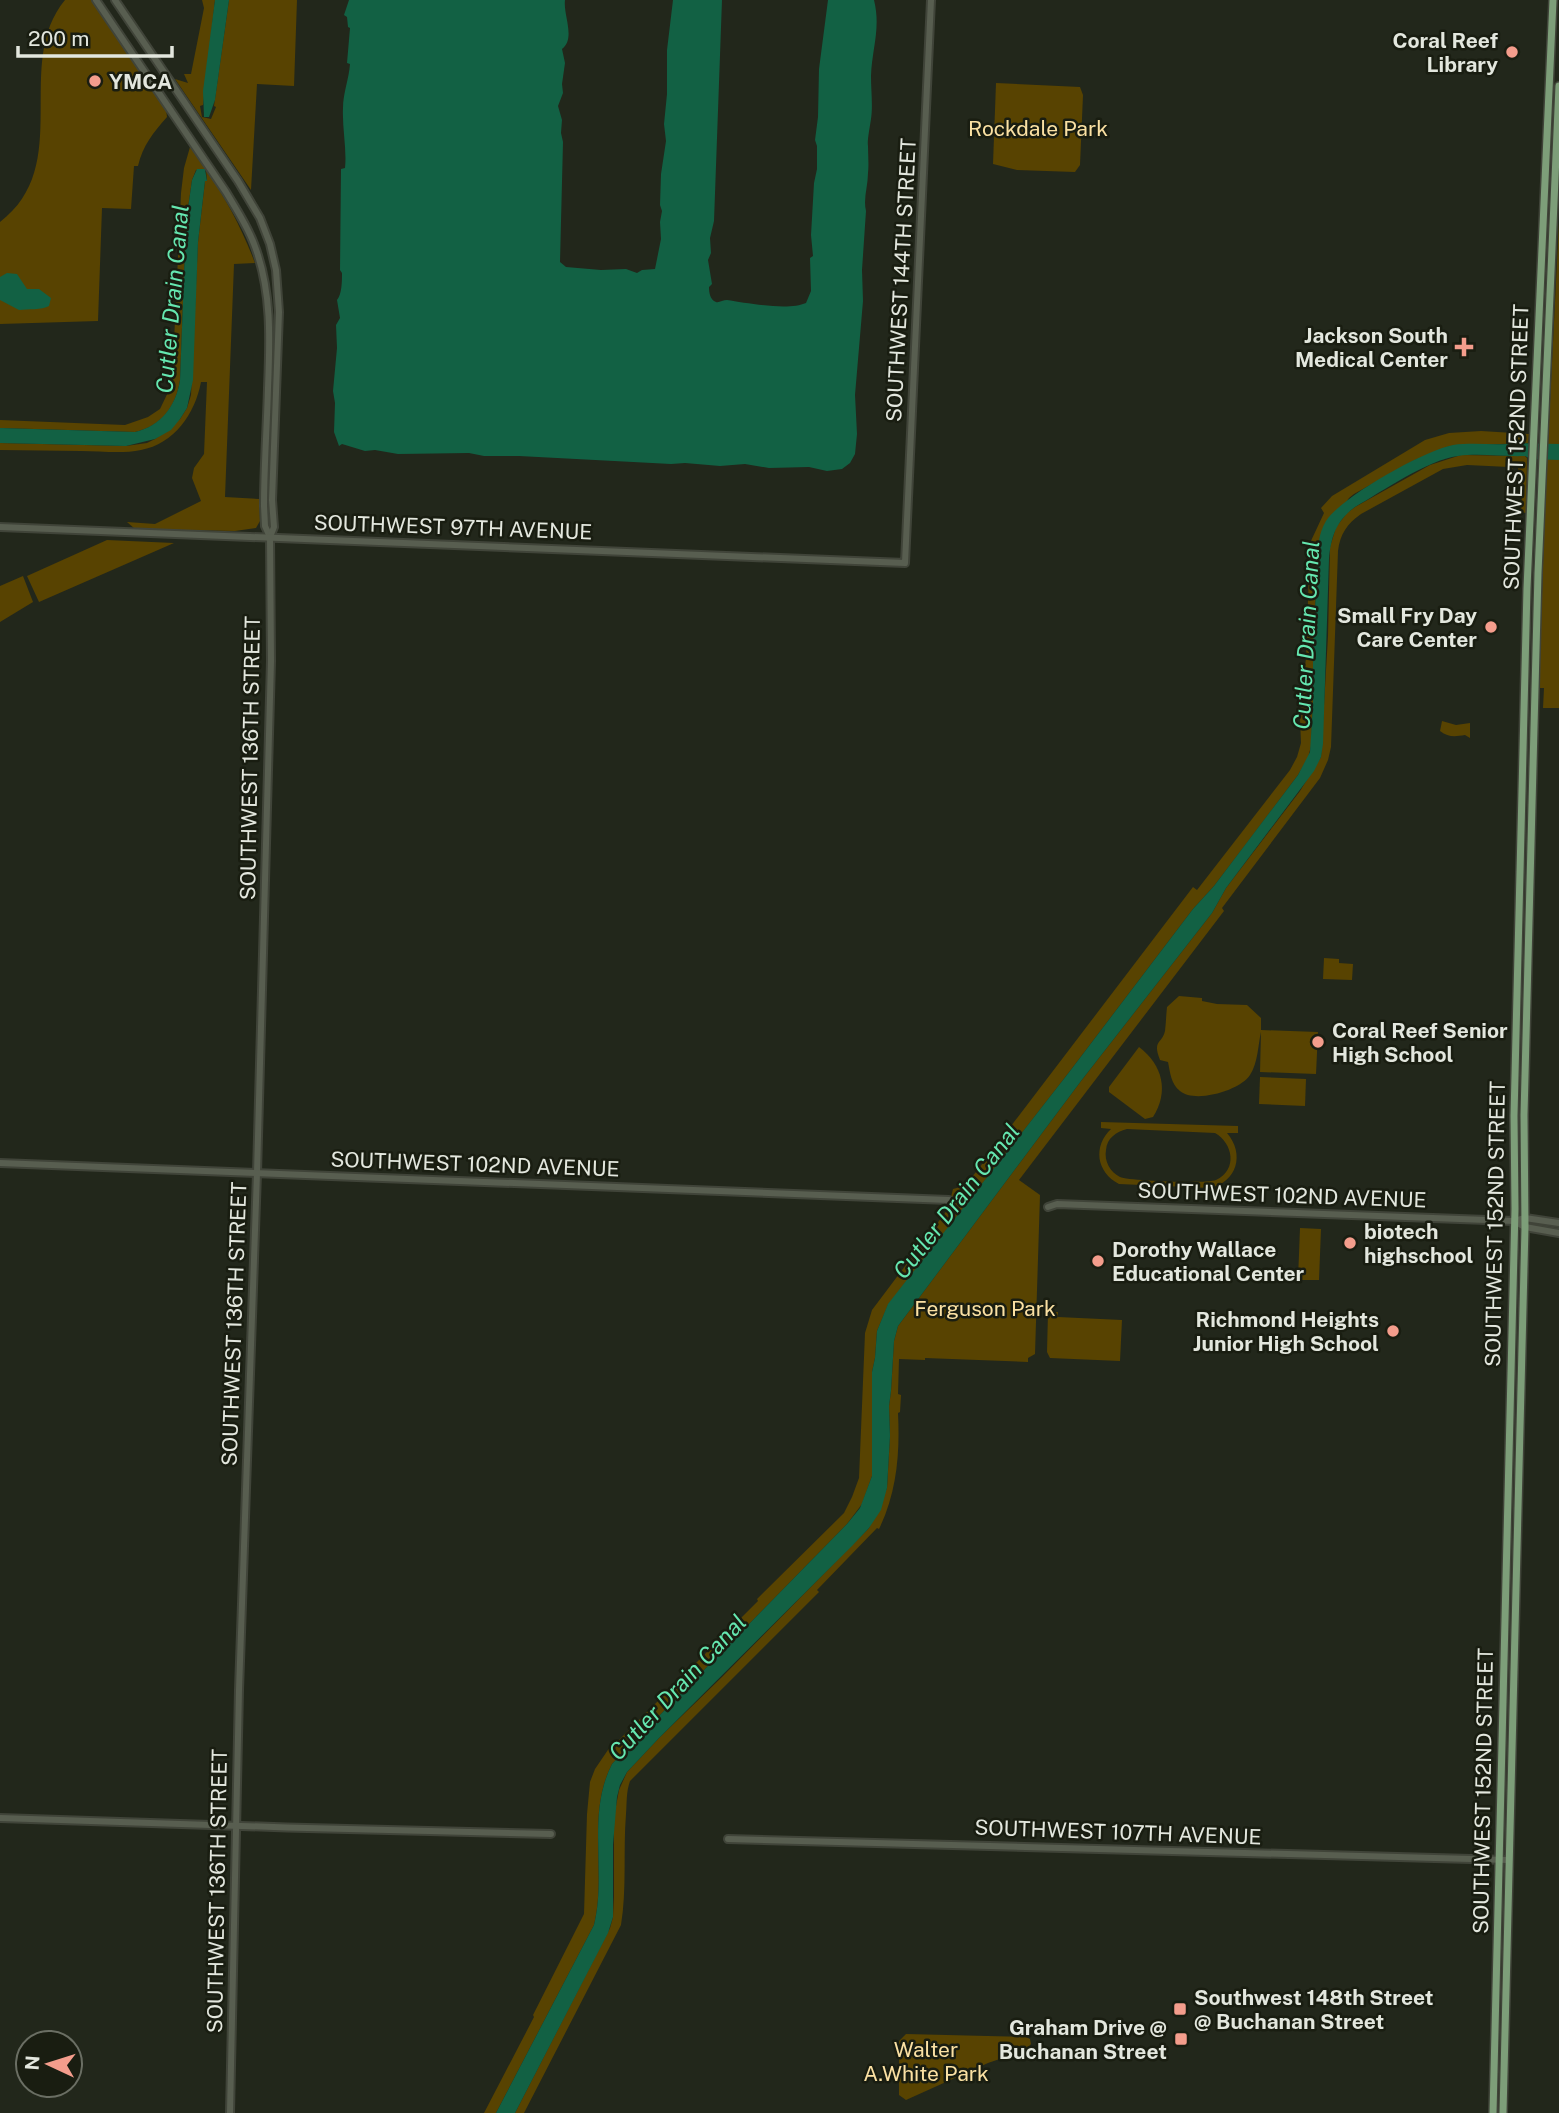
<svg xmlns="http://www.w3.org/2000/svg" width="1559" height="2113" viewBox="0 0 1559 2113" font-family="'Public Sans',sans-serif">
<rect width="100%" height="100%" fill="#22271b"/>
<!-- green -->
<g fill="#584301" fill-rule="evenodd">
<path d="M65,0h27l74,109 1,8c-14,16 -24,28 -29,49h-4l-3,43 -29,-1 -4,113 -98,3v-102c75,-57 12,-158 65,-222z"/>
<polygon points="202,0 215,0 203,105 200,106 202,117 211,119 216,107 214,106 229,0 297,0 294,86 257,84 251,190 175,79 188,83 184,74 191,74 204,8"/>
<polygon points="996,83 1080,87 1083,95 1080,165 1075,172 1017,170 993,164"/>
<path d="M190,147l15,22 -9,1 -4,10 -6,42 -6,158c-4,26 -18,46 -45,52l-135,-4v-8l125,5 23,-8 12,-8 12,-25 9,-191 3,-25z"/>
<path d="M206,170c21,30 36,59 49,93l-21,1 -9,233 34,2 1,22 -4,7 -21,3 -100,-2 -8,-7 28,2 46,-23 -9,-23 2,-10 10,-14 3,-72h-6c-6,32 -27,62 -60,68 -19,4 -40,1 -60,1 -27,0 -54,-1 -81,-1v-7l126,3 21,-3 8,-4 25,-20 7,-11 4,-13 7,-153 7,-61 2,-1z"/>
<polygon points="1559,222 1559,708 1543,708 1544,688 1539,688 1545,504"/>
<path d="M1481,431l48,3 -1,9 -78,3 -35,14 -61,34 -5,4 -31,47 -1,18h-1l1,13 -4,65v62l-2,43 -3,12 -10,17 -52,69 -32,42 -21,23 -123,162 -182,234 -11,26 -2,27 -3,14v104l-10,28 -15,20 -235,240c-26,51 -5,108 -18,161l-98,188h-12l50,-96 -1,-2 51,-101 3,-100 3,-32 5,-13 19,-28 2,2 142,-142 -1,-2 87,-86 8,-16 7,-19 6,-145 7,-23 76,-101 5,-20 11,-3 12,-14 217,-285 4,3 93,-120 7,-13 4,-14 -1,-24 6,-62 4,-114 14,-30 -3,-5 11,-12 93,-56 24,-7z"/>
<path d="M1461,455l64,1 2,2 -1,55 -5,-1 1,-19 -4,-1 4,-1v-19l-4,-1v-3h-5l-3,3 -1,-4 -42,-2 -24,4 -82,45c-14,10 -21,20 -23,37l-7,196 -3,13 -8,18 -98,130 2,3 -205,269 21,15 -5,159 -7,4v4l-103,-4v2l-26,-1 -1,35 3,1 -1,17 -2,1c2,40 -1,79 -19,116l-2,-1 -60,62 2,2 -189,189c-4,11 -3,22 -4,33 -3,37 1,75 -5,111l-97,188h-9l95,-185 3,-11 1,-21v-79l5,-27 8,-18 32,-34 63,-61 147,-149 18,-40 3,-52 -1,-30 2,-15 3,-50 4,-15 183,-245 131,-168 14,-25 74,-97 21,-34 7,-121 2,-89 6,-20 11,-14 8,-6 75,-42z"/>
<polygon points="107,540 174,543 39,602 27,576"/>
<polygon points="23,576 33,602 0,622 0,586"/>
<path d="M1442,721l14,4 14,-2v15l-5,-3c-11,2 -17,2 -25,-4z"/>
<polygon points="1324,958 1339,959 1339,963 1353,964 1352,980 1323,979"/>
<path d="M1179,996l23,2v3l15,3 30,1 14,13v12l57,2 -2,42 -56,-2 1,-40c-3,13 -3,31 -11,43 -9,15 -55,29 -70,16 -9,-7 -10,-19 -12,-29l-8,-2c-8,-20 2,-16 5,-29 1,-8 1,-15 2,-24z"/>
<path d="M1139,1047c24,18 30,45 14,70l-8,2 -36,-27v-5z"/>
<polygon points="1260,1077 1306,1079 1305,1106 1259,1104"/>
<path d="M1101,1122l137,4v7h-11c18,21 10,49 -17,55l-91,-4c-23,-12 -26,-38 -8,-55l-10,-1zM1127,1129l88,4c18,10 23,37 1,47 -9,4 -87,1 -96,-3 -10,-5 -16,-16 -14,-27 1,-12 10,-18 21,-21z"/>
<polygon points="1300,1228 1321,1229 1319,1280 1298,1280"/>
<polygon points="1048,1312 1058,1312 1058,1317 1122,1320 1120,1361 1050,1358 1047,1352"/>
<polygon points="906,2034 1026,2037 1030,2039 1031,2044 1026,2050 988,2063 906,2100 899,2095 899,2041"/>
</g>
<!-- water -->
<g fill="#126144">
<polygon points="215,0 229,0 215,100 209,117 204,117 203,91"/>
<path d="M349,0h216c-2,15 11,38 -3,49l3,14 -3,21 1,9 -5,13 4,14 -1,13 2,9 -3,120 6,5 35,3 25,-1 11,4 5,-3 13,-1 6,-30 -1,-17 2,-11 -2,-6 1,-31 5,-33 -2,-17 3,-30v-44l6,-50h49l-8,221 -4,17 1,15 -3,7 4,24 -3,3c0,5 1,13 7,15 3,1 7,-2 11,-2 20,3 61,11 79,3l5,-12 -1,-33 3,-2 -2,-21 3,-52 3,-14v-23l-2,-6 3,-23 1,-48 9,-69h46c7,28 -2,49 -3,76 0,14 2,30 0,43 -1,7 -4,22 -3,27 0,9 1,18 0,27 0,13 -5,26 -2,38l-4,59 1,31 -8,94 2,39 -2,20 -5,9 -8,6 -15,2 -18,-4 -40,1 -24,-4 -25,2 -35,-3 -14,1 -152,-8h-35l-15,-3 -71,1 -23,-4 -10,1 -23,-7 -3,2 -5,-14 1,-29 -2,-12 4,-43 -1,-23 4,-7 -3,-18c5,-6 5,-19 5,-27l-2,-3 1,-101 4,-1c2,-18 -3,-40 -2,-60 0,-15 6,-29 7,-44l-3,-1 3,-35 -2,-1 -1,-10 -3,-2z"/>
<path d="M197,169h8l2,12h-2l-7,61 -5,138 -6,28 -7,11 -9,11 -16,9 -29,7 -126,-3v-15l135,4c26,-6 41,-26 45,-52l6,-158 6,-42z"/>
<path d="M7,273l10,1 10,15h12l12,9 -2,8c-7,4 -21,3 -30,4l-19,-10v-23z"/>
<path d="M1518,443l41,1v16l-28,-1 -6,-3c-22,1 -45,-3 -67,0 -31,4 -75,35 -103,51 -19,14 -24,30 -26,52l-6,185 -2,13 -7,14 -88,117 -14,25 -131,168 -183,245 -4,15 -3,50 -2,15 1,30 -3,52 -6,22 -12,18 -17,18 -193,192 -32,34 -7,13 -3,12 -4,48v72l-5,16 -93,180h-19l98,-188c13,-53 -8,-110 18,-161l235,-240 13,-16 12,-32v-104l3,-14 2,-27 11,-27 182,-233 123,-162 21,-23 84,-111 12,-23 3,-49v-62l4,-65 -2,-11 2,-2c1,-15 1,-29 9,-42 15,-24 99,-71 127,-76 22,-3 43,1 65,-2z"/>
</g>
<g fill="none" stroke-linecap="round" stroke-linejoin="round">
<defs>
<g id="secondary">
<path d="M96,0l130,192c10,17 21,33 28,52 18,46 16,96 14,144 -1,39 -4,79 -4,118l1,20 5,11"/>
<polyline points="115,0 238,181 260,218 270,244 276,270 279,312 272,500 274,527 270,537 271,661 257,1173 239,1690 230,2113"/>
<polyline points="0,527 905,563 931,0"/>
<polyline points="0,1163 949,1200"/>
<polyline points="1048,1207 1057,1204 1514,1221 1525,1218 1559,1223"/>
<polyline points="1514,1221 1525,1227 1559,1233"/>
<path d="M0,1818c184,7 367,12 551,16"/>
<polyline points="728,1839 1508,1860"/>
</g>
<g id="primary">
<polyline points="1493,2113 1515,1209 1514,1116 1527,588 1553,0"/>
<polyline points="1503,2113 1525,1227 1524,1115 1538,573 1559,86"/>
</g>
</defs>
<!-- secondary casing -->
<use href="#secondary" stroke="#404439" stroke-width="10"/>
<!-- primary casing -->
<use href="#primary" stroke="#404439" stroke-width="10"/>
<!-- secondary -->
<use href="#secondary" stroke="#585e50" stroke-width="6"/>
<!-- primary -->
<use href="#primary" stroke="#7d9e79" stroke-width="7"/>
</g>
<!-- markers -->
<g fill="#f49d8c" stroke="#191d11" stroke-width="2.5">
<circle cx="1512" cy="52" r="7"/>
<circle cx="95" cy="81" r="7"/>
<path d="M1460.5 336.5h7v7h7v7h-7v7h-7v-7h-7v-7h7z"/>
<circle cx="1491" cy="627" r="7"/>
<circle cx="1318" cy="1042" r="7"/>
<circle cx="1350" cy="1243" r="7"/>
<circle cx="1098" cy="1261" r="7"/>
<circle cx="1393" cy="1331" r="7"/>
<rect x="1173" y="2002" width="14" height="14" rx="3.5"/>
<rect x="1174" y="2032" width="14" height="14" rx="3.5"/>
</g>
<g text-anchor="middle" dominant-baseline="central" stroke-width="5" stroke-linejoin="round" paint-order="stroke">
<!-- poi labels -->
<g font-size="21" font-weight="bold" fill="#e3e7de" stroke="#191d11" text-anchor="end">
<text x="1498" y="40">Coral Reef<tspan x="1498" dy="24">Library</tspan></text>
<text x="109" y="81" text-anchor="start">YMCA</text>
<text x="1448" y="335">Jackson South<tspan x="1448" dy="24">Medical Center</tspan></text>
<text x="1477" y="615">Small Fry Day<tspan x="1477" dy="24">Care Center</tspan></text>
<text x="1332" y="1030" text-anchor="start">Coral Reef Senior<tspan x="1332" dy="24">High School</tspan></text>
<text x="1364" y="1231" text-anchor="start">biotech<tspan x="1364" dy="24">highschool</tspan></text>
<text x="1112" y="1249" text-anchor="start">Dorothy Wallace<tspan x="1112" dy="24">Educational Center</tspan></text>
<text x="1379" y="1319">Richmond Heights<tspan x="1379" dy="24">Junior High School</tspan></text>
<text x="1194" y="1997" text-anchor="start">Southwest 148th Street<tspan x="1194" dy="24">@ Buchanan Street</tspan></text>
<text x="1167" y="2027">Graham Drive @<tspan x="1167" dy="24">Buchanan Street</tspan></text>
</g>
<!-- park labels -->
<g font-size="21" fill="#fbe1a3" stroke="#191d11">
<text x="1038" y="128">Rockdale Park</text>
<text x="985" y="1308">Ferguson Park</text>
<text x="926" y="2049">Walter<tspan x="926" dy="24">A.White Park</tspan></text>
</g>
<!-- street labels -->
<g font-size="21" fill="#e3e7de" stroke="#191d11">
<text transform="translate(901 280) rotate(-87)">SOUTHWEST 144TH STREET</text>
<text transform="translate(1516 447) rotate(-88)">SOUTHWEST 152ND STREET</text>
<text transform="translate(453 527) rotate(2)">SOUTHWEST 97TH AVENUE</text>
<text transform="translate(250 758) rotate(-89)">SOUTHWEST 136TH STREET</text>
<text transform="translate(475 1164) rotate(2)">SOUTHWEST 102ND AVENUE</text>
<text transform="translate(1282 1195) rotate(2)">SOUTHWEST 102ND AVENUE</text>
<text transform="translate(1495 1224) rotate(-89)">SOUTHWEST 152ND STREET</text>
<text transform="translate(234 1324) rotate(-88)">SOUTHWEST 136TH STREET</text>
<text transform="translate(1483 1791) rotate(-89)">SOUTHWEST 152ND STREET</text>
<text transform="translate(1118 1832) rotate(2)">SOUTHWEST 107TH AVENUE</text>
<text transform="translate(217 1891) rotate(-89)">SOUTHWEST 136TH STREET</text>
</g>
<!-- water labels -->
<g font-size="23" font-style="italic" fill="#65e7b0" stroke="#191d11">
<text transform="translate(172 299) rotate(-85)">Cutler Drain Canal</text>
<text transform="translate(1306 635) rotate(-87)">Cutler Drain Canal</text>
<text transform="translate(956 1201) rotate(-52)">Cutler Drain Canal</text>
<text transform="translate(677 1687) rotate(-47)">Cutler Drain Canal</text>
</g>
</g>
<!-- north arrow -->
<g transform="translate(49 2064) rotate(274)"><circle r="33" fill="#191d11" stroke="#6a6e63" stroke-width="2"/>
<path d="M0-5L12 26L0 18L-12 26Z" fill="#f49d8c"/>
<text y="-10" font-size="19" font-weight="bold" text-anchor="middle" fill="#e3e7de">N</text>
</g>
<!-- scale -->
<path d="M18 46v10h154v-10" fill="none" stroke="#e3e7de" stroke-width="3.5"/>
<text x="28" y="46" font-size="21" fill="#e3e7de" stroke="#191d11" stroke-width="5" paint-order="stroke">200 m</text>
</svg>
